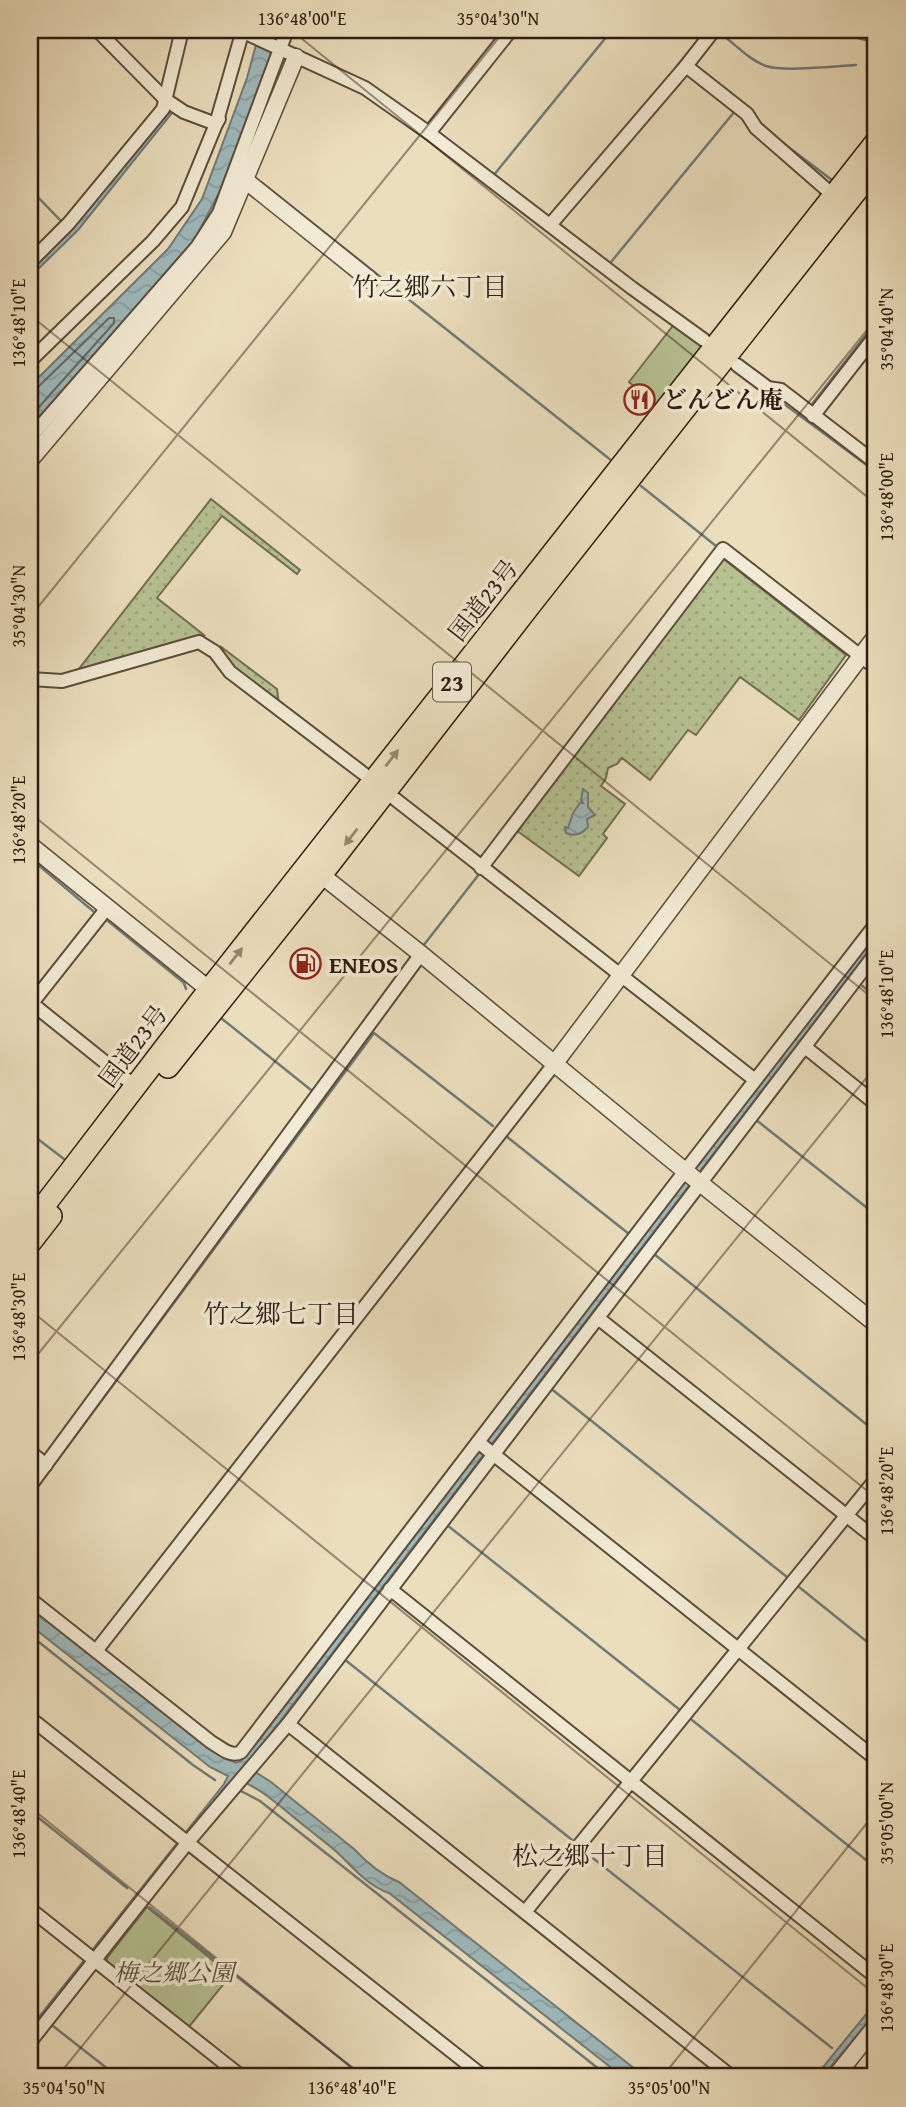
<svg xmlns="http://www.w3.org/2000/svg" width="906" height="2107" viewBox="0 0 906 2107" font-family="'Gentium Book Plus','Noto Serif JP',serif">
<defs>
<pattern id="garden-dots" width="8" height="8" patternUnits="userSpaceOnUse" patternTransform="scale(1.75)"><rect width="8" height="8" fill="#b6c192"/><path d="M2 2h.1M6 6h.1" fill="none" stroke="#9da57d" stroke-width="1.8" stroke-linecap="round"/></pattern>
<pattern id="water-waves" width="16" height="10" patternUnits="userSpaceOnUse" patternTransform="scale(1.75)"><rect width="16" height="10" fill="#9eb9bc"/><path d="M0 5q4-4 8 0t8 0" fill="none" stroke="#889ea1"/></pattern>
</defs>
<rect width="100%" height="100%" fill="#ebdebd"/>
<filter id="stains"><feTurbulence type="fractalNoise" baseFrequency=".00286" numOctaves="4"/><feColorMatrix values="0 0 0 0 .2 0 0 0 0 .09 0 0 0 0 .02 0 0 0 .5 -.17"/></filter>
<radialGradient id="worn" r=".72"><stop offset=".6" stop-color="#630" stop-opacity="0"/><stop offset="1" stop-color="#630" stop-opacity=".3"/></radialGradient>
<!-- green -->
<g fill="#b6c192" stroke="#726e51" stroke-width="2">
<polygon points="675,323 705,344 657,405 629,382"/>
<polygon points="147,1907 231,1975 188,2028 107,1962 107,1958"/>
</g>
<!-- garden -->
<g fill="url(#garden-dots)" stroke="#726e51" stroke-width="2">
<polygon points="211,499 300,570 297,574 222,516 157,598 204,635 75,674"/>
<polygon points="721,557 846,655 799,720 740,677 696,735 688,730 650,780 622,758 617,764 608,768 606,778 601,786 625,804 603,834 607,838 579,876 516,830"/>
<polygon points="220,646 277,689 279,704 232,668"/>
</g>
<!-- water -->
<g fill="url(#water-waves)" stroke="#717a77" stroke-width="2">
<polygon points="260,30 281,30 266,75 219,193 190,248 30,427 30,386 168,249 202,199 247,78"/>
<polygon points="168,110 172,113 78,230 30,277 30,270 76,224"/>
<path d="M583,789l5,4v14l7,8 -8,4 1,8c-6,7 -13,10 -22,6l-1,-6 3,1 5,-15 7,-10h3l-2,-3z"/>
<path d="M876,933v8l-630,825 25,16 83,67c13,14 27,26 45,33l246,195h-22l-234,-184c-20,-7 -34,-23 -48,-37 -10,-10 -23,-19 -34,-28 -23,-18 -45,-40 -72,-50l-8,7 -197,247v-4l194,-244 4,-8 -18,-9 -180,-142v-19l175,139 31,18 5,-2z"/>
<polygon points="876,2002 876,2012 822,2077 815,2077"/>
</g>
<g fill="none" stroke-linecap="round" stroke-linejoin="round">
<!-- shore -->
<polyline stroke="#666a66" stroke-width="2" points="30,390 37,388 109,318 114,318 114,323 30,417"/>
<!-- stream -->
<g stroke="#717a77" stroke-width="2.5">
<polyline points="844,30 846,35 873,42"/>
<path d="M720,33c14,10 29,27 46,33 18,6 69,0 90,-1"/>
<polyline points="677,66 706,30"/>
<polyline points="867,66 876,67"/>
<polyline points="779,140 832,180"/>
<polyline points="493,176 612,30"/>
<polyline points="261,182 612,461"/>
<polyline points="30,189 61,221"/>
<polyline points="611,262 735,111"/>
<polyline points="772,395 876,472"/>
<polyline points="813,403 876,322"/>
<polyline points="641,486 716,546"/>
<polyline points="867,669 876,677"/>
<polyline points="30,858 93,911"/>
<polyline points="108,921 184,983 186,989"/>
<polyline points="423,946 480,873"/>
<polyline points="860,984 876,997"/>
<polyline points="221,1018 311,1090"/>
<polyline points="755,1119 876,1215"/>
<polyline points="30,1133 64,1159"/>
<polyline points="506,1136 629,1234"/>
<polyline points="654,1254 876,1432"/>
<polyline points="549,1387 787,1577"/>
<polyline points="30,1497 374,1033 493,1126"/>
<polyline points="447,1525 680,1710"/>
<polyline points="799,1587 876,1649"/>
<polyline points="30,1635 193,1765 215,1780"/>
<polyline points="344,1659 576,1843"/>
<polyline points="692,1720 876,1868"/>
<polyline points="239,1790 260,1801 609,2077"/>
<polyline points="30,1811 127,1888"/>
<polyline points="584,1851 832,2048"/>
<polyline points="149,1907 364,2077"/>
<polyline points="30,2010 31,2011"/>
<polyline points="53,2026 118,2077"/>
<polyline points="855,2067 868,2077"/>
</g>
<defs>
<g id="minor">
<polyline points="97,30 166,100 184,112 216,124 219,119"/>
<polyline points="250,35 365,88 429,133 632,288 704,340"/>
<polyline points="686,66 747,114 756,128 834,196"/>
<polyline points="429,133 511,30"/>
<polyline points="550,225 686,66 714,30"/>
<polyline points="30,262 69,223 163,109 182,30"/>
<polyline points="30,361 153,241 182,207 216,124 243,30"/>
<polyline points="737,365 768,388 781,390 876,463"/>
<polyline points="813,416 876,335"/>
<polyline points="30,438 197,247 219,213 287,30"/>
<polyline points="30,679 62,681 199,642 215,652 230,672 364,774"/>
<polyline points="395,799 755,1080"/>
<polyline points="481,868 723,549 876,668"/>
<polyline points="30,1002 136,1087"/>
<polyline points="32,1003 107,908"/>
<polyline points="805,1047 876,1104"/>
<polyline points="598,1318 876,1539"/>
<polyline points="478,1442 876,1759"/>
<polyline points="30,1452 46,1465"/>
<polyline points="30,1486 421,954"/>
<polyline points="390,1589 876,1977"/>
<path d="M30,1599l181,143c9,5 20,16 30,10l444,-581 191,-247"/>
<polyline points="96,1651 555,1063"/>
<polyline points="30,1718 484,2077"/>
<polyline points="288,1724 732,2077"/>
<polyline points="30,1909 242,2077"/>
<polyline points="525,1912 876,1479"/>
<polyline points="30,2042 188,1842 288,1724 876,953"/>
</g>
<g id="tertiary">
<polyline points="245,180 370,280"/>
<polyline points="30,460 223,232 296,57"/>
<polyline points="30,845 217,996"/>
<polyline points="315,870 421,954 685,1171 876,1324"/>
<polyline points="555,1063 876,636"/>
<polyline points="835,2077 876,2026"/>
</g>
<g id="trunk">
<polyline points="168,1067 321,875 531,604 876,166"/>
<polyline points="30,1224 209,990 876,142"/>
<polyline points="30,1243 51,1216"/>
</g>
</defs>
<!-- minor casing -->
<use href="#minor" stroke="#5c4c3b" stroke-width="16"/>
<!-- tertiary casing -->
<use href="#tertiary" stroke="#5c4c3b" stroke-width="19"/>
<!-- trunk casing -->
<use href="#trunk" stroke="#2d1b10" stroke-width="24"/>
<!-- minor -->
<use href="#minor" stroke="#f2ead4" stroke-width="12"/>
<!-- tertiary -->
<use href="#tertiary" stroke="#f2ead4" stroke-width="16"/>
<!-- trunk -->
<use href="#trunk" stroke="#ebdebd" stroke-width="21"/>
</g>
<!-- one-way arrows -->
<defs><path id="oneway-solid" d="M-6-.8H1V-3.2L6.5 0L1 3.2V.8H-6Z" transform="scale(1.75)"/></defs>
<g fill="#96866f">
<use href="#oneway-solid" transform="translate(392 758) rotate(-52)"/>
<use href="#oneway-solid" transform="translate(351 837) rotate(128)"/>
<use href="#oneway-solid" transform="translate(236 956) rotate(-52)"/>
</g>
<!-- ticks -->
<path fill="none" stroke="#2d1b10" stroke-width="2" stroke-opacity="0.45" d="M291,30l585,474M30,315l846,686M30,617l475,-587M30,813l846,685M30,1310l846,685M30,1364l846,-1045M30,1807l333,270M57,2077l819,-1011M662,2077l214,-265"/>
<!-- icons -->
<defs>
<symbol id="restaurant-ring" viewBox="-11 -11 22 22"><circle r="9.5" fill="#f2ead4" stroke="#8f2418" stroke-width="1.5"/><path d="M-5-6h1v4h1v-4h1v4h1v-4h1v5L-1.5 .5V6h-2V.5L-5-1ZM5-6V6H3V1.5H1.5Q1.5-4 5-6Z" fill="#8f2418"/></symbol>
<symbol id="fuel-ring" viewBox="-11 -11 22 22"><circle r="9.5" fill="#f2ead4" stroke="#8f2418" stroke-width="1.5"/><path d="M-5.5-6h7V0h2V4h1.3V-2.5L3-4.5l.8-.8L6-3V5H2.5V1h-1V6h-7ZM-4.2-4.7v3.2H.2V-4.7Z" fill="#8f2418"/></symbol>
</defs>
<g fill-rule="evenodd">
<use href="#restaurant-ring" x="622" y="382" width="35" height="35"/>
<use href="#fuel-ring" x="288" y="946" width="35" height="35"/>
</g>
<g text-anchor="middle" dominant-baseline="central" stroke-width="7" stroke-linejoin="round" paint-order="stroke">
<!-- shield labels -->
<rect fill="#f2ead4" stroke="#68594b" stroke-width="2" x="433" y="662.5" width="38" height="39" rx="5"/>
<g font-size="23" font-weight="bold" fill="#2d1b10">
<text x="452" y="682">23</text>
</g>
<!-- poi labels -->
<g font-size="24" font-weight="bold" fill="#2d1b10" stroke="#f2ead4" text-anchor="start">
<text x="663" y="399">どんどん庵</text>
<text x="329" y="964">ENEOS</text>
</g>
<!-- street labels -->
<g font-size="24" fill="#2d1b10" stroke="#f2ead4">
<text transform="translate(483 600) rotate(-52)">国道23号</text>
<text transform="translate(133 1046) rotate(-53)">国道23号</text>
</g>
<!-- park labels -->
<g font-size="24" font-style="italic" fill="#564d37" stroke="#f2ead4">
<text x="174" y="1972">梅之郷公園</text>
</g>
<!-- neighbourhood labels -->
<g font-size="26" fill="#2d1b10" stroke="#f2ead4">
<text x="430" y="286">竹之郷六丁目</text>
<text x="281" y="1313">竹之郷七丁目</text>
<text x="590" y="1855">松之郷十丁目</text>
</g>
</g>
<!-- margin -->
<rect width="906" height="2107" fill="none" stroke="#ebdebd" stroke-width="77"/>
<rect x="38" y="38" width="829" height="2030" fill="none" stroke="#2d1b10" stroke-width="2.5"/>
<g font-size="18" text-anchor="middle" fill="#2d1b10">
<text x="302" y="25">136°48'00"E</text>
<text x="498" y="25">35°04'30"N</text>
<text transform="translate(19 323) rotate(-90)" y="6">136°48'10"E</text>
<text transform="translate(887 329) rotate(-90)" y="6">35°04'40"N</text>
<text transform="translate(887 497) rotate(-90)" y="6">136°48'00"E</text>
<text transform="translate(19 606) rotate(-90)" y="6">35°04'30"N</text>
<text transform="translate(19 820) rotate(-90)" y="6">136°48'20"E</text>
<text transform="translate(887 994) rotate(-90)" y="6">136°48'10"E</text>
<text transform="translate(19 1317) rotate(-90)" y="6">136°48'30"E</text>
<text transform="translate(887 1491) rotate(-90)" y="6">136°48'20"E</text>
<text transform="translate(19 1814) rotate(-90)" y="6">136°48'40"E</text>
<text transform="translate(887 1823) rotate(-90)" y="6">35°05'00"N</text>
<text transform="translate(887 1988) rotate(-90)" y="6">136°48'30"E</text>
<text x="64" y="2094">35°04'50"N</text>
<text x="352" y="2094">136°48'40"E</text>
<text x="669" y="2094">35°05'00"N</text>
</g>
<rect width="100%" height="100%" filter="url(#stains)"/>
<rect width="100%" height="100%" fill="url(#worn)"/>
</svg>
